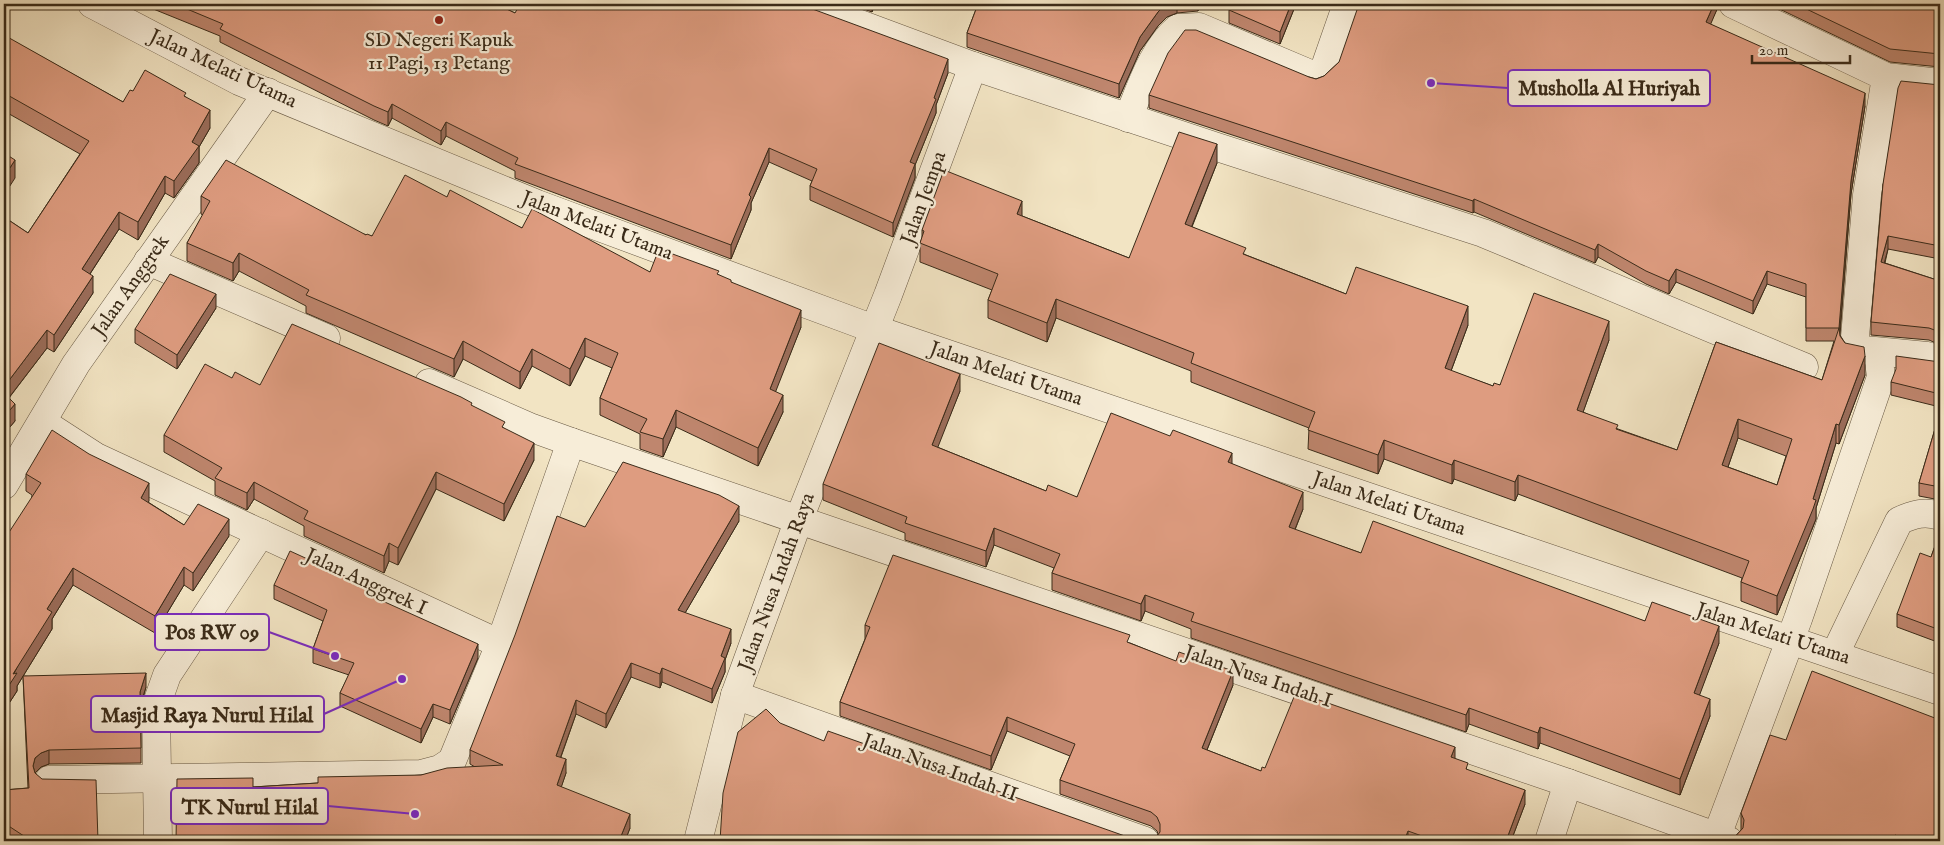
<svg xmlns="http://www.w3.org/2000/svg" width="1944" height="845" viewBox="0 0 1944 845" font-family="'IM FELL English',serif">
<rect width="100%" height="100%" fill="#f2e4c3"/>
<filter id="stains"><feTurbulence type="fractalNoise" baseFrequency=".004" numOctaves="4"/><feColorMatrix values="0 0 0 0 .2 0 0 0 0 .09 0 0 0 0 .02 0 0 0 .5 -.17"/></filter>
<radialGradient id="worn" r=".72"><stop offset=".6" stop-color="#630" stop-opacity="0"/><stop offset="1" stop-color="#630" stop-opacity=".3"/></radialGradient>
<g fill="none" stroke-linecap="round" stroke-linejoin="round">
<defs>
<g id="minor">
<polyline points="92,4 239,81 537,204 874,329 1940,691"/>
<polyline points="806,4 973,66 1217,147 1483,233 1804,367"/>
<polyline points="1733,4 1886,77 1940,83"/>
<polyline points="1886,77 1867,195 1854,349 1927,356 1940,360"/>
<path d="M1128,118c13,-30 24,-68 50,-90l21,-1 116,49 9,-6 23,-66"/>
<polyline points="148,261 326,338"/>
<polyline points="429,383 532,428 571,442 1568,783 1729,841"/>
<polyline points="42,422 96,457 500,644 571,442"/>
<polyline points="4,485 76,364 268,92"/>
<path d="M1835,654l64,-133c14,-7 26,-10 41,-5"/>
<polyline points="735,695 1145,841"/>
<polyline points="49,780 421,774 440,769 452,761 500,644"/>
<polyline points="158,841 156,706 167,675 261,533"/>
<polyline points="698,841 735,695 799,519 888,295 973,66"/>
<polyline points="1549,841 1568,783"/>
<polyline points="1715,841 1798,619 1881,377 1878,353"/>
</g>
</defs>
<!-- minor casing -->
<use href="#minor" stroke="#685944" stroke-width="29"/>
<!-- minor -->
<use href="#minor" stroke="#f7edd8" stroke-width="28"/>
</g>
<!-- wall -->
<g fill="#bf866e" stroke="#3a2b19" fill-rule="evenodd">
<polygon points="141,4 496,4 515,13 948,73 936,105 936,113 915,165 915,178 893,237 810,200 810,186 812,181 769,162 751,203 751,210 731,259 515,178 515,171 446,136 441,145 392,118 388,126 374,120 220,42 220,36"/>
<polygon points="850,4 875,4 872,12"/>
<polygon points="978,4 1200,4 1198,11 1177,13 1167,17 1158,26 1140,51 1119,98 967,47 967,33"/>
<polygon points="1232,4 1296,4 1280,44 1229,23 1229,10"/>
<polygon points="1769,4 1940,4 1940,67 1890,62"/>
<path d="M1718,7l-8,17 155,82 -14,88 -11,141 25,40 -26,69 -3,-1 -20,65v11l-3,8 -36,88 -36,-14v-19l1,-4 -224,-84 -3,7 -61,-22 -2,5 -68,-25 -6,15 -70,-25 1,-21 -118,-46v-11l-135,-53 -9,24 -59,-24v-18l4,-10 -72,-28v-19l2,-5v-8l100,-14 107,42 88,-95 -25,64 54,28 100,39 122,31 -17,46 42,15 7,-1 109,-45 -26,72 35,17 59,21 39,-108 106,38 12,-39h-28v-44l-39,-13 -14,30 -77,-32 -7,12 -23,-10 -48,-27 -3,6 -121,-51 -1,1 -324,-105v-13l160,-18 7,2 8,-3 15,-14 326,-53zM1738,438l48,18 -9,29 -49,-18z"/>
<polygon points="4,23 8,38 123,102 133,91 186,97 210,128 199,147 199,163 174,198 165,193 138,240 119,229 90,274 93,293 54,352 47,348 9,398 15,421 4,434 4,217 28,233 80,154 4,111"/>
<polygon points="1940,85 1940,259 1888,249 1885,263 1940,281 1940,345 1929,340 1871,335 1871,322 1883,184 1938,86"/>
<polygon points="201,196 372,236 447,197 522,228 650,272 719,275 731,282 801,327 775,391 783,412 758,466 676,427 663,457 640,449 640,434 600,415 600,398 612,368 585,356 570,386 532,366 520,389 463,359 454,377 306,313 306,306 239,271 233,281 187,261 187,243 203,215 201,214"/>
<polygon points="216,308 177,369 135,343 135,329"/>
<polygon points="1940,362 1940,407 1891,395 1891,382"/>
<polygon points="260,385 472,406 505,429 534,460 504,521 436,489 398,565 389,561 384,573 304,536 304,526 254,499 247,510 215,495 215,481 164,452 164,435"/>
<polygon points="960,391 937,447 1046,491 1077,497 1232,464 1303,509 1295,530 1361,553 1645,621 1719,643 1699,695 1710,716 1680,795 1540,743 1538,749 1469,724 1466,732 1191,638 1191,629 1145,611 1141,621 1052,590 1052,573 1054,568 994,545 986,567 905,540 905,533 823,500 823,484"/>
<polygon points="1940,412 1940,500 1919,496 1919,483"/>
<polygon points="26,474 149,501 148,502 184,525 229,536 193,591 184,585 155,633 73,585 52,619 52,629 17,686 17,691 4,711 32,495 26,491"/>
<polygon points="739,521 685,613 731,643 725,660 725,672 712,703 662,682 660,688 631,677 606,728 576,714 561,757 566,773 561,787 630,828 625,841 176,841 253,787 318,783 421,775 475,767 470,764 470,750 585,527"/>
<polygon points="1940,532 1940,643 1897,627 1897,614 1931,557"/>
<polygon points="274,585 371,596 478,658 450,724 433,717 421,743 340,706 340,693 349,675 313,663 313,649 323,621 274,599"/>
<polygon points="865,625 1130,643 1233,685 1207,750 1261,771 1265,768 1455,758 1468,770 1525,804 1511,841 1150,841 1155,839 1158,834 1157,831 1151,826 1060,794 1060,780 1070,756 1007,731 991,770 840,716 840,702 865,639"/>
<polygon points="23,676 146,687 141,706 141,763 49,764 41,767 35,773 98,841 6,839 4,837 4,790 28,788"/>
<polygon points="1741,813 1940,841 1722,841 1731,841 1741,830"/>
</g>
<!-- shaded-wall -->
<g fill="#9b6d5a" stroke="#3a2b19">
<polygon points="872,4 875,4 872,12"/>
<polygon points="1166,4 1177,4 1177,13 1167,17 1158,26 1140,51 1119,98 1119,84 1140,37 1158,12"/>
<polygon points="1198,4 1200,4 1198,11"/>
<polygon points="1291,4 1296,4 1280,44 1280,32"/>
<polygon points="1714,4 1718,4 1718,7 1706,35 1706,22"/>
<polygon points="8,25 8,43 4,51 4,33"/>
<polygon points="948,59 948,73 936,105 936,113 915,165 915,178 893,237 893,223 910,162"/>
<polygon points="1865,93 1865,106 1851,194 1839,341 1839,328 1851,181"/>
<polygon points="392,104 392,118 388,126 388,112"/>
<polygon points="210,110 210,128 199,147 199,163 174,198 174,181 192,142"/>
<polygon points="446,122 446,136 441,145 441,131"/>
<polygon points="1217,144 1217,163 1185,243 1185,224"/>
<polygon points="769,148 769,162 751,203 751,210 731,259 731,245 749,195"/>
<polygon points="15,160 15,178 4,195 4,177"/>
<polygon points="165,176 165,193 138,240 138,222"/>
<polygon points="1474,199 1474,212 1473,213 1473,201"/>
<polygon points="1022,201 1022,220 1017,214"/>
<polygon points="119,212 119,229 82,286 82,269"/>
<polygon points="1888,236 1888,249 1881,275 1881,262"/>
<polygon points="1598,244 1598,257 1595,263 1595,250"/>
<polygon points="239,253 239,271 233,281 233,263"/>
<polygon points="1676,269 1676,282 1669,294 1669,281"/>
<polygon points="1767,271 1767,284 1753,314 1753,301"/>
<polygon points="93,276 93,293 54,352 54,335"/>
<polygon points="216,294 216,308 177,369 177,355"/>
<polygon points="1056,299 1056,318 1047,342 1047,323"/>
<polygon points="1468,306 1468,325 1445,387 1445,368"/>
<polygon points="801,310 801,327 770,406 770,389"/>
<polygon points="1609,321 1609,340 1577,429 1577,410"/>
<polygon points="47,330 47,348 4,404 4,387"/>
<polygon points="585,338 585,356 570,386 570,369"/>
<polygon points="463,341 463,359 454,377 454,359"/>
<polygon points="532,349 532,366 520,389 520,372"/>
<polygon points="1865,356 1865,375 1839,444 1839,425"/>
<polygon points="960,374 960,391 932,462 932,445"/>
<polygon points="783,395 783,412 758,466 758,448"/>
<polygon points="15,404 15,421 4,434 4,417"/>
<polygon points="676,410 676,427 663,457 663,439"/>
<polygon points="1738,419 1738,438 1722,484 1722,465"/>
<polygon points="1836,424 1836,443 1816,508 1816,519 1777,615 1777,596 1813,499"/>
<polygon points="1384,440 1384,459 1378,474 1378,455"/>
<polygon points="534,443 534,460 504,521 504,504"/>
<polygon points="1232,453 1232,470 1228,462"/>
<polygon points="1454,460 1454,479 1452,484 1452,465"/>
<polygon points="436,472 436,489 398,565 398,548"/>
<polygon points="1518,475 1518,494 1515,501 1515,482"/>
<polygon points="254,482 254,499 247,510 247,493"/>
<polygon points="149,483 149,501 141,515 141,498"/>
<polygon points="1303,492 1303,509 1289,544 1289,527"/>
<polygon points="739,506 739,521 678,625 678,610"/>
<polygon points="229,519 229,536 193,591 193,573"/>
<polygon points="994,528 994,545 986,567 986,551"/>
<polygon points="389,543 389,561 384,573 384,556"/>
<polygon points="184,567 184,585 155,633 155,616"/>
<polygon points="73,568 73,585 52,619 52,629 17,686 17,691 4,711 4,693 47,609"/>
<polygon points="371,588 371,601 367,594"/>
<polygon points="1145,595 1145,611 1141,621 1141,604"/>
<polygon points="1719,626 1719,643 1694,710 1694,693"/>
<polygon points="731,629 731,643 725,660 725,672 712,703 712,689 721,656"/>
<polygon points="478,644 478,658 450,724 450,710"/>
<polygon points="631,663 631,677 606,728 606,714"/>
<polygon points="662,668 662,682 660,688 660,674"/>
<polygon points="1233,671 1233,685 1202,762 1202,748"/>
<polygon points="146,673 146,687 140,706 140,692"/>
<polygon points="1710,699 1710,716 1680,795 1680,779"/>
<polygon points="576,700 576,714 556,770 556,756"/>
<polygon points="433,704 433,717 421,743 421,729"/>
<polygon points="1469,708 1469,724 1466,732 1466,715"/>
<polygon points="1007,717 1007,731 991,770 991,756"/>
<polygon points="1540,727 1540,743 1538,749 1538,733"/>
<polygon points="1455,747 1455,761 1451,757"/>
<polygon points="49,750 49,764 41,767 35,773 33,766 35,758 41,753"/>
<polygon points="566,759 566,773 557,800 557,785"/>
<polygon points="1525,790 1525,804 1511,841 1506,841"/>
<polygon points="630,814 630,828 625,841 619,841"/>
<polygon points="1408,831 1408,841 1404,841"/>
</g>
<!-- building -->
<g fill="#de9c80" stroke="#3a2b19" fill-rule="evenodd">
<polygon points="175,4 496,4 515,13 520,4 799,4 948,59 934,98 936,99 910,162 915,164 893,223 810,186 817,169 769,148 749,195 751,197 731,245 515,164 518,158 446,122 441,131 392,104 388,112 374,106 220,29 223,24"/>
<polygon points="978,4 1166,4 1158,12 1140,37 1119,84 967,33"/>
<polygon points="1232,4 1291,4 1280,32 1229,10"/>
<polygon points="1359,4 1656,4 1665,9 1669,4 1714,4 1706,22 1865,93 1851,181 1839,328 1806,328 1806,284 1767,271 1753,301 1676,269 1669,281 1646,271 1598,244 1595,250 1474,199 1473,201 1149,95 1168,53 1185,30 1196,30 1309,77 1316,79 1324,76 1339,62"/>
<polygon points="1796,4 1940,4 1940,54 1890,49"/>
<polygon points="4,23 8,25 4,33"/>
<polygon points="4,35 123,102 130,90 133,91 145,70 186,93 184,96 210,110 192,142 199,146 174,181 165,176 138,222 119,212 82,269 93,276 54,335 47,330 4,387 4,217 28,233 89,141 4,93"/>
<polygon points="1901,81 1940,85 1940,246 1888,236 1881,262 1940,281 1940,332 1929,328 1871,322 1883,184 1898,88"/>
<path d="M1179,132l38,12 -32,80 61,24 -3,6 103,40 10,-27 112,39 -23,62 48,18 1,-3 6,2 34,-92 75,28 -32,89 41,15 -2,4 61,21 39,-108 106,38 17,-52 1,8 5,7 19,4 1,9 -26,69 -3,-1 -23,75 3,1 -3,9 -36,87 -36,-14 8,-21 -231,-86 -3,7 -61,-22 -2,5 -68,-25 -6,15 -70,-25 7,-18 -124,-49 3,-10 -138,-54 -9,24 -59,-23 10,-26 -78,-31 4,-12 -2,-1 22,-60 78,31 -5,13 112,44zM1738,419l54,20 -15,46 -55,-20z"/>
<polygon points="4,153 15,160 4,177"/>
<polygon points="226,160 366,235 367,234 372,236 405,175 447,197 450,190 522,228 532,209 650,272 659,249 719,271 717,274 731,280 731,282 801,310 770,389 783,395 758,448 676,410 663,439 640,432 647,419 600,398 618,353 585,338 570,369 532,349 520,372 463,341 454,359 306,295 309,290 239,253 233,263 187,243 210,201 201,196"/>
<polygon points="170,274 216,294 177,355 135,329"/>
<polygon points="292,324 461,397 472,403 471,405 505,422 502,427 534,443 504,504 436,472 398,548 389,543 384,556 304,519 308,511 254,482 247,493 215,478 222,468 164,435 205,364 232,378 235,372 260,385"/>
<polygon points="879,343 960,374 932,445 1046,491 1048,485 1077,497 1111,413 1170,436 1173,430 1232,453 1228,462 1303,492 1289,527 1361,553 1373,521 1645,621 1652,602 1719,626 1694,693 1710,699 1680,779 1540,727 1538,733 1469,708 1466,715 1191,621 1194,613 1145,595 1141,604 1052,573 1060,554 994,528 986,551 905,523 907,517 823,484"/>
<polygon points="1896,356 1940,362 1940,394 1891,382 1896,369"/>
<polygon points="4,393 15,404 4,417"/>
<polygon points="1940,412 1940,487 1919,483"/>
<polygon points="52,430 89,454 149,483 141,498 184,525 198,504 229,519 193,573 184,567 155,616 73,568 47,609 52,612 13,674 17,673 4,693 4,540 41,483 26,474"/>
<polygon points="623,462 719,495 739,506 678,610 731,629 721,656 725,658 712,689 662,668 660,674 631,663 606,714 576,700 556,756 566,759 557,785 630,814 619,841 176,841 177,779 253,778 253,787 318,783 318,777 421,775 447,768 503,765 470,750 515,635 557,516 585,527"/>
<polygon points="1940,532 1940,630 1897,614 1920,553 1931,557"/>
<polygon points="290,551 371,588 367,594 478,644 450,710 433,704 421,729 340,693 354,663 313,649 327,610 274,585"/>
<polygon points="893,555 1130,635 1127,642 1176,661 1179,652 1233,671 1202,748 1261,771 1262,767 1265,768 1296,692 1455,747 1451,757 1468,763 1466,769 1525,790 1506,841 1436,841 1408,831 1404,841 1150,841 1155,839 1160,832 1160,824 1157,817 1151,812 1060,780 1075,744 1007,717 991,756 840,702 870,627 865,625"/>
<polygon points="1812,671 1940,720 1940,841 1913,841 1895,835 1892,841 1722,841 1723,839 1731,841 1743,828 1744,820 1741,813 1770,735 1786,740"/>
<polygon points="146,673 140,692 141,748 49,750 41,753 35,758 33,766 35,773 42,779 96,780 98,841 4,841 4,839 27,838 4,823 4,790 29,788 23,676"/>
<polygon points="766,709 780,723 824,741 828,731 1139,841 720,841 723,793 738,732"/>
</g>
<!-- markers -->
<circle fill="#8f2418" stroke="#f7edd8" stroke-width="2" cx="439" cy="20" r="5"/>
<g text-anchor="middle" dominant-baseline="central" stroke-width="4.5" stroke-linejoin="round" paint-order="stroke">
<!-- poi labels -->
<g font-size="20" fill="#3a2b19" stroke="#f7edd8">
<text x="439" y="40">SD Negeri Kapuk<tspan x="439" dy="23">11 Pagi, 13 Petang</tspan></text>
</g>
<!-- street labels -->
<g font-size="20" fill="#3a2b19" stroke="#f7edd8">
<text transform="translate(223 69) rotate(25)">Jalan Melati Utama</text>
<text transform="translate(924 198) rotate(-70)">Jalan Jempa</text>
<text transform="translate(597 226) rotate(21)">Jalan Melati Utama</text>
<text transform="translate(131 286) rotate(-55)">Jalan Anggrek</text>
<text transform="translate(1006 374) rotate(19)">Jalan Melati Utama</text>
<text transform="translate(1389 504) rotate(19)">Jalan Melati Utama</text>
<text transform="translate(366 582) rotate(25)">Jalan Anggrek I</text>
<text transform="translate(777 582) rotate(-70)">Jalan Nusa Indah Raya</text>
<text transform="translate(1773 634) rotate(18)">Jalan Melati Utama</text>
<text transform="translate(1258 677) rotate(19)">Jalan Nusa Indah I</text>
<text transform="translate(940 768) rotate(20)">Jalan Nusa Indah II</text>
</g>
</g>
<!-- callouts -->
<path fill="none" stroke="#7b2cbf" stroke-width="2" d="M1431 83L1508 88M335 656L269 632M402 679L324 714M415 814L328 806"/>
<g fill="#7b2cbf" stroke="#f7edd8" stroke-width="2">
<circle cx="1431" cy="83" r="5"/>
<circle cx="335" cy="656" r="5"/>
<circle cx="402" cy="679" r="5"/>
<circle cx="415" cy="814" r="5"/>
</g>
<g fill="#f7edd8" stroke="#7b2cbf" stroke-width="2">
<rect x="1508" y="70" width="202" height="36" rx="5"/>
<rect x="155" y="614" width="114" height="36" rx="5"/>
<rect x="91" y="696" width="233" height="36" rx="5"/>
<rect x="171" y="788" width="157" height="36" rx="5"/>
</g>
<g font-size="21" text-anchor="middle" font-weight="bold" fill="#3a2b19">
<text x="1609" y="95">Musholla Al Huriyah</text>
<text x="212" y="639">Pos RW 09</text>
<text x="207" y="722">Masjid Raya Nurul Hilal</text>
<text x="250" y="814">TK Nurul Hilal</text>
</g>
<!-- margin -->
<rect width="1944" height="845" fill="none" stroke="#f2e4c3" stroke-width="20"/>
<rect x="5" y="5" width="1934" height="835" fill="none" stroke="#3a2b19" stroke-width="2.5"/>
<rect x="10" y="10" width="1924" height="825" fill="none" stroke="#3a2b19"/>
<!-- scale -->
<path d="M1752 55v8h98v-8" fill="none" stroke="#3a2b19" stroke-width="2.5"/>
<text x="1759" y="55" font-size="15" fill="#3a2b19" stroke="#f7edd8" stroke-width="4" paint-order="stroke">20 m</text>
<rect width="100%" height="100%" filter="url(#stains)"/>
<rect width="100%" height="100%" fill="url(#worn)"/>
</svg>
